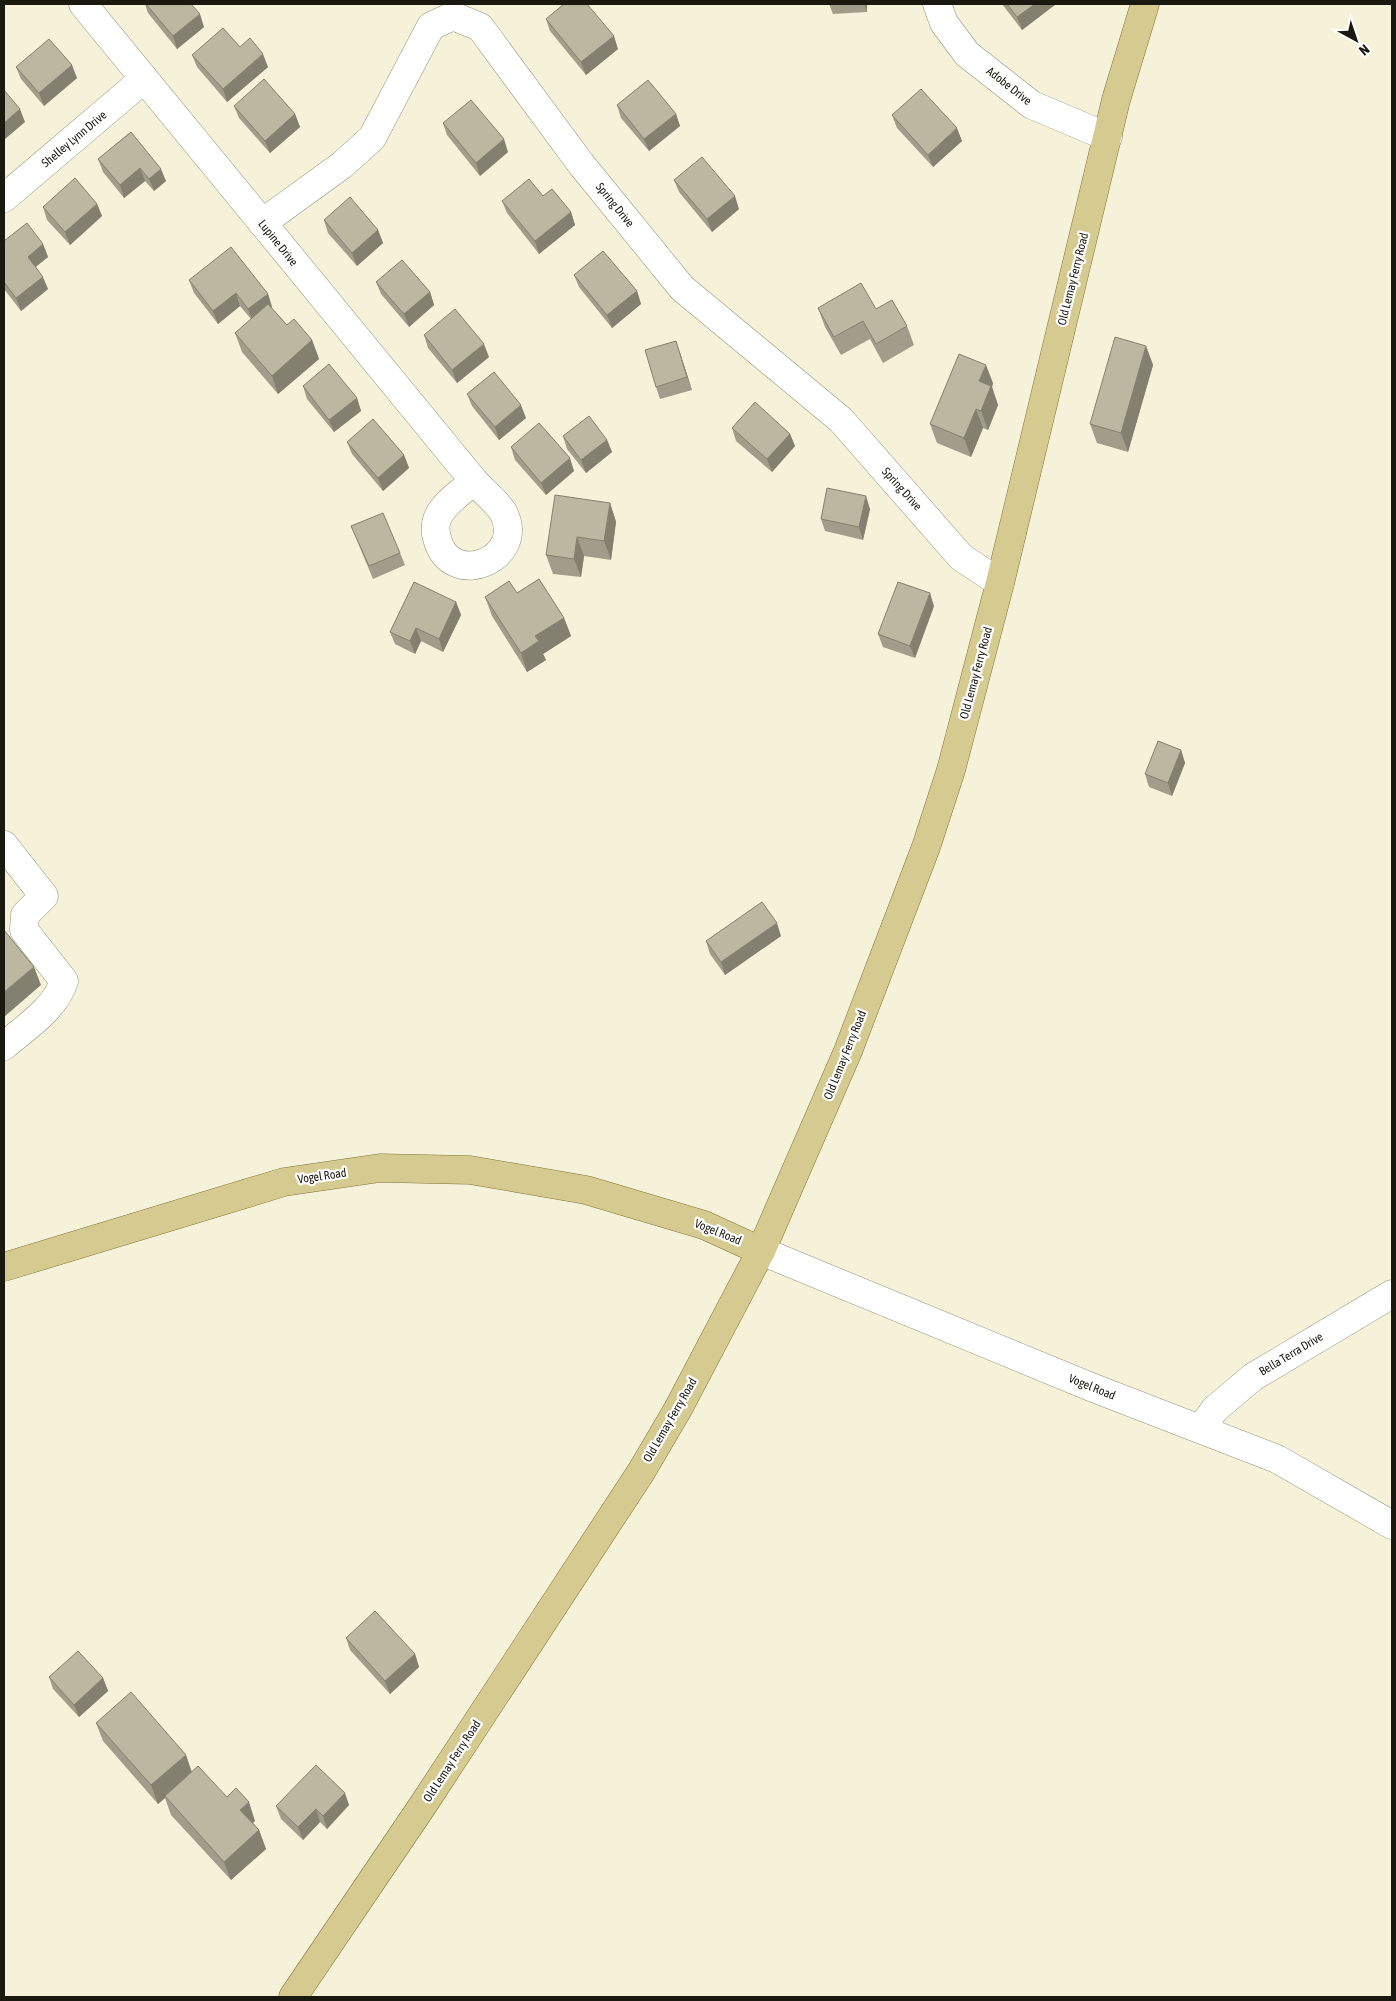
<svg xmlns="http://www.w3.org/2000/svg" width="1396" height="2001" viewBox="0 0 1396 2001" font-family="'Asap Condensed',sans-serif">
<rect width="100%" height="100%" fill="#f6f2da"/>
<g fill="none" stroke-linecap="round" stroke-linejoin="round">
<defs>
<g id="minor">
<polyline points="83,4 474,481"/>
<polyline points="937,4 944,23 967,54 1032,105 1108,137"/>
<polyline points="4,198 144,79"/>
<polyline points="262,223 342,165 372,138 431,26 453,16 480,27 581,164 682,288 841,420 961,557 1000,583"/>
<path d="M474,481c9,10 22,20 29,31 25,47 -53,79 -66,26 -3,-10 -1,-21 6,-29 8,-11 21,-19 31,-28z"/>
<path d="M4,845l40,51 -19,19 -1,15 40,51c-8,27 -39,47 -60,65"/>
<polyline points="761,1251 1091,1387 1277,1459 1392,1525"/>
<polyline points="1201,1429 1215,1409 1253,1377 1392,1294"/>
</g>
<g id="major">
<polyline points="4,1267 284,1182 380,1168 470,1170 586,1190 704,1225 761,1251"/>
<polyline points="293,1997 423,1805 641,1472 678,1409 761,1251 848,1051 926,847 951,770 1000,583 1116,100 1145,4"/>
</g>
</defs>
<!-- minor casing -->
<use href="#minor" stroke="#96927c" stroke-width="29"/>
<!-- major casing -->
<use href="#major" stroke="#817634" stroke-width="29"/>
<!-- minor -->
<use href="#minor" stroke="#fff" stroke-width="28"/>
<!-- major -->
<use href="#major" stroke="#d5cb91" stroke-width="28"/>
</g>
<!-- wall -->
<g fill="#a19d8a">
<polygon points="145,4 191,4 204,27 177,49 148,13"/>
<polygon points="829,4 867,4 867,12 833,14"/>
<polygon points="1002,4 1056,4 1022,30"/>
<polygon points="546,19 618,49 586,75 550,31"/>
<polygon points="240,47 268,67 227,102 197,67 192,55"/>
<polygon points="16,67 77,78 44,106 21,79"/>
<polygon points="617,105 676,114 680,126 649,151 621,118"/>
<polygon points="234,106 295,114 300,127 270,153 239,118"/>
<polygon points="892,115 962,141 933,167 897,128"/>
<polygon points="443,123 508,152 480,176 447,135"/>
<polygon points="131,132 166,181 154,191 145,181 124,198 103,172 98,159"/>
<polygon points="674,180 739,209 712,232 679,192"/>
<polygon points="543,196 571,212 575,225 539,254 507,213 502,201"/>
<polygon points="97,204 102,216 70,245 47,220 43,207"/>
<polygon points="324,220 378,230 383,243 357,266 328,233"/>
<polygon points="4,241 43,244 48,257 36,267 48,289 21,311 4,289"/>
<polygon points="574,275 637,291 641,304 612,328 579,287"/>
<polygon points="189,280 268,294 272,307 271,307 287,325 312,340 319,359 278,394 242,352 235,333 251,319 240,306 218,324 194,293"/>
<polygon points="376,282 430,292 434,305 409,327 381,294"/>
<polygon points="818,308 876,309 907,326 914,345 883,363 870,339 841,355 825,327"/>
<polygon points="424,335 489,357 457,383 428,348"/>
<polygon points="1146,346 1153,365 1128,452 1097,443 1090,424"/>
<polygon points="680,353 692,390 660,399 656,387"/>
<polygon points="993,383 992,387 998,405 988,430 983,428 971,457 937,443 930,424"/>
<polygon points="303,386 357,398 361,411 334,432 307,399"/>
<polygon points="467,394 526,418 499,440 472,406"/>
<polygon points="732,428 790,434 795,446 772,472 736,441"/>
<polygon points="563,436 607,440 612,452 586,473 567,449"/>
<polygon points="347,442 404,455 409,468 383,491 352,454"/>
<polygon points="511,447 574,471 546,495 515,460"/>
<polygon points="610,503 616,522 611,560 584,556 581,577 553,574 546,555"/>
<polygon points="870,509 863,540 825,531 821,519"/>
<polygon points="351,526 400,553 405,565 373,579"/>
<polygon points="485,597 564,618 571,636 543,654 546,660 527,672 492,616"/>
<polygon points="456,602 461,615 443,652 421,641 415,654 395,644 390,632"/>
<polygon points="934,606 915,658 883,647 878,634"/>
<polygon points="1181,750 1185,763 1172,796 1149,787 1145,774"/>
<polygon points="781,936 725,975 710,954 706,941"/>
<polygon points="346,1638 415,1654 419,1667 390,1694 350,1650"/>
<polygon points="49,1677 103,1678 108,1691 79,1717 53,1689"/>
<polygon points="96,1723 186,1755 192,1772 227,1797 255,1821 253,1823 259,1830 266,1849 231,1880 171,1815 165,1798 158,1804 103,1741"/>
<polygon points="349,1805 327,1829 320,1822 303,1840 281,1819 276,1806"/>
</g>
<!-- shaded-wall -->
<g fill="#838070">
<polygon points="864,4 867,4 867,12"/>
<polygon points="1035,4 1056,4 1022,30 1017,17"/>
<polygon points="200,14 204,27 177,49 173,36"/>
<polygon points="614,36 618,49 586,75 581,62"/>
<polygon points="263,54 268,67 227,102 223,89"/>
<polygon points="72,65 77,78 44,106 39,93"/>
<polygon points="20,109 25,122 4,140 4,123"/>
<polygon points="295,114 300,127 270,153 265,141"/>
<polygon points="676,114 680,126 649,151 644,139"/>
<polygon points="957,128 962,141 933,167 928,155"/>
<polygon points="504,139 508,152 480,176 476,163"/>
<polygon points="140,168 145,181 124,198 120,185"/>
<polygon points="161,169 166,181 154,191 149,179"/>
<polygon points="735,196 739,209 712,232 707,219"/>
<polygon points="97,204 102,216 70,245 65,232"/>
<polygon points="571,212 575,225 539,254 535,241"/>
<polygon points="378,230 383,243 357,266 352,253"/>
<polygon points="43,244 48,257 32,269 28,257"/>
<polygon points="43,277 48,289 21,311 16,298"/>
<polygon points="637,291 641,304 612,328 607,315"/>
<polygon points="430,292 434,305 409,327 404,314"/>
<polygon points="236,293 240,306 218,324 213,311"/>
<polygon points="268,294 272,307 253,322 248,309"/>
<polygon points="312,340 319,359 278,394 272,376"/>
<polygon points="676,341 680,353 692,390 687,377"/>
<polygon points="484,344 489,357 457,383 452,370"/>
<polygon points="1146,346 1153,365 1128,452 1121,433"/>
<polygon points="986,365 993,383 992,387 998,405 988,430 981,411 979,381"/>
<polygon points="357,398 361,411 334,432 329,420"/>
<polygon points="521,405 526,418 499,440 495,427"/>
<polygon points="976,409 983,428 971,457 964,438"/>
<polygon points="790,434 795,446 772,472 767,459"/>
<polygon points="607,440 612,452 586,473 581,460"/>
<polygon points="404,455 409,468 383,491 378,478"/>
<polygon points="570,458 574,471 546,495 541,483"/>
<polygon points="866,496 870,509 863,540 859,527"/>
<polygon points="610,503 616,522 611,560 604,541"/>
<polygon points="577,537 584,556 581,577 574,559"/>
<polygon points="930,593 934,606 915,658 910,646"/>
<polygon points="456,602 461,615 443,652 439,639"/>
<polygon points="564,618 571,636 543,654 546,660 527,672 521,653 535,636"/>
<polygon points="416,628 421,641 415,654 410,641"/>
<polygon points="1181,750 1185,763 1172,796 1168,783"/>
<polygon points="777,923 781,936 725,975 721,962"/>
<polygon points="34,967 41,985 4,1017 4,992"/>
<polygon points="415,1654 419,1667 390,1694 385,1681"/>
<polygon points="103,1678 108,1691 79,1717 74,1705"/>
<polygon points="186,1755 192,1774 165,1796 165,1798 158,1804 151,1785"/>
<polygon points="345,1793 349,1805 327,1829 323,1816"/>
<polygon points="249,1802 255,1821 247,1828 240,1810"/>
<polygon points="316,1809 320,1822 303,1840 298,1827"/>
<polygon points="259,1830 266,1849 231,1880 224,1862"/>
</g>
<!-- building -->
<g fill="#bbb7a0" stroke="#838070">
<polygon points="146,4 191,4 200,14 173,36"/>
<polygon points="564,4 587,4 614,36 581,62 546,19"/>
<polygon points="1007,4 1035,4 1017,17"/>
<polygon points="223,28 240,47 250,38 263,54 223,89 192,55"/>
<polygon points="49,39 72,65 39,93 16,67"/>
<polygon points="264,79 295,114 265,141 234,106"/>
<polygon points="648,80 676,114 644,139 617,105"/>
<polygon points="921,89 957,128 928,155 892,115"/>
<polygon points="4,90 20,109 4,123"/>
<polygon points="471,100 504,139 476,163 443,123"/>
<polygon points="131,132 161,169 149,179 140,168 120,185 98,159"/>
<polygon points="702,157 735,196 707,219 674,180"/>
<polygon points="75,178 97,204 65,232 43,207"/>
<polygon points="529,179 543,196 552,189 571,212 535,241 502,201"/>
<polygon points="350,197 378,230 352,253 324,220"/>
<polygon points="27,223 43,244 28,257 43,277 16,298 4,282 4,241"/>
<polygon points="231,247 268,294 248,309 236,293 213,311 189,280"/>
<polygon points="603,251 637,291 607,315 574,275"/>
<polygon points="402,260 430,292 404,314 376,282"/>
<polygon points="861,283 876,309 892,300 907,326 876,344 863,321 834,337 818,308"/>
<polygon points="268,304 287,325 294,319 312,340 272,376 235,333"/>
<polygon points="455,309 484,344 452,370 424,335"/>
<polygon points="1115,337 1146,346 1121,433 1090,424"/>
<polygon points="676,341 687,377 656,387 645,350"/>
<polygon points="959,354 986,365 979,381 991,386 981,411 976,409 964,438 930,424"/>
<polygon points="329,364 357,398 329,420 303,386"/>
<polygon points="494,372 521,405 495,427 467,394"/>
<polygon points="755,402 790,434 767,459 732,428"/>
<polygon points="589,416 607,440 581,460 563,436"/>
<polygon points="373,419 404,455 378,478 347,442"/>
<polygon points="539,423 570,458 541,483 511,447"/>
<polygon points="827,488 866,496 859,527 821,519"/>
<polygon points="555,495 610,503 604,541 577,537 574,559 546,555"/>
<polygon points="383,513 400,553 369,566 351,526"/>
<polygon points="539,579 564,618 535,636 539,641 521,653 485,597 509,581 517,593"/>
<polygon points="414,582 456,602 439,639 416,628 410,641 390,632"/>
<polygon points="898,582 930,593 910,646 878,634"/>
<polygon points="1158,741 1181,750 1168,783 1145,774"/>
<polygon points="762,902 777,923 721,962 706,941"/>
<polygon points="4,930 34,967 4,992"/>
<polygon points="375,1611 415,1654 385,1681 346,1638"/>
<polygon points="78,1651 103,1678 74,1705 49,1677"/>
<polygon points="131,1692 186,1755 151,1785 96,1723"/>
<polygon points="316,1765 345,1793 323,1816 316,1809 298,1827 276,1806"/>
<polygon points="198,1766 227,1797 236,1788 249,1802 240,1810 259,1830 224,1862 165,1796"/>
</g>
<g text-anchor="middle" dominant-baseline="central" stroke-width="4.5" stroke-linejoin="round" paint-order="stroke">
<!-- street labels -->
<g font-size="12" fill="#1a1910" stroke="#fefefe">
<text transform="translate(1009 86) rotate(38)">Adobe Drive</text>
<text transform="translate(74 139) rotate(-40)">Shelley Lynn Drive</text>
<text transform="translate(615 205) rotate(51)">Spring Drive</text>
<text transform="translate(278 243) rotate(51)">Lupine Drive</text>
<text transform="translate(1073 279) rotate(-76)">Old Lemay Ferry Road</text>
<text transform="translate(902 489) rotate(48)">Spring Drive</text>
<text transform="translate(976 673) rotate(-75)">Old Lemay Ferry Road</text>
<text transform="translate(845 1055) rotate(-68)">Old Lemay Ferry Road</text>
<text transform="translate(322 1176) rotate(-8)">Vogel Road</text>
<text transform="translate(718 1232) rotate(22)">Vogel Road</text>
<text transform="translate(1291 1354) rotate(-31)">Bella Terra Drive</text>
<text transform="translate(1092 1387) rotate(22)">Vogel Road</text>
<text transform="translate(670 1420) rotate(-60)">Old Lemay Ferry Road</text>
<text transform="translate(452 1761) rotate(-57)">Old Lemay Ferry Road</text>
</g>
</g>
<!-- border -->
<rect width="1396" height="2001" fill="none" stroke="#1a1910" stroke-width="10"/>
<!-- north arrow -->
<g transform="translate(1356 40) rotate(140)" stroke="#fefefe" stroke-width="4" paint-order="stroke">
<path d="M0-4L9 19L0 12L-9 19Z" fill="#1a1910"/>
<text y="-8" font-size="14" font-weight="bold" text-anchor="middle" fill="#1a1910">N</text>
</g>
</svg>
